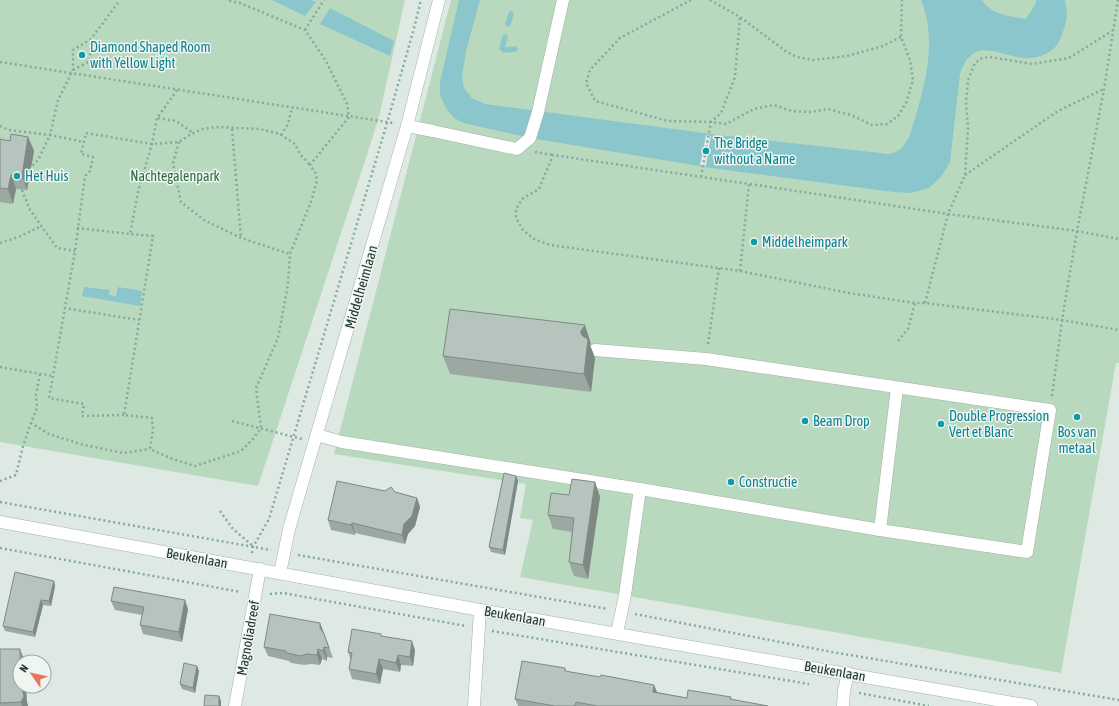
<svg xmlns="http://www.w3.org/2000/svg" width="1119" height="706" viewBox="0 0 1119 706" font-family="'Asap Condensed',sans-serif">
<rect width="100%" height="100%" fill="#dfe9e4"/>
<!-- green -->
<g fill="#b9d9bf">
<polygon points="0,0 405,0 378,121 258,486 0,442"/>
<polygon points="451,0 1119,0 1119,363 1116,363 1061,673 913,646 520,577 533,520 520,518 526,484 334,454"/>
</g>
<!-- water -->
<g fill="#8ac6cb">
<polygon points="272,0 311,0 316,2 305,16"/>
<path d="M459,0h21l-14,51 -4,26 2,11 8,10 13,6 234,31 170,19c12,-2 15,-8 21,-19 13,-44 29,-90 11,-135h61c9,15 28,16 44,19l10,-16v-3h29c1,7 3,15 1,22 -1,4 -6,19 -9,23 -7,9 -21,14 -33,13 -27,-3 -51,-23 -64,16l-10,88 -9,15 -12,11 -18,5 -17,-1 -183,-24 -181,-30 -67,-15 -10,-6 -7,-9 -6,-13v-13z"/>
<polygon points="330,8 394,41 390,56 320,24"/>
<polygon points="84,287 110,290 109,295 116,296 118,287 142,291 140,306 82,296"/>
</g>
<!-- pier -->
<polygon fill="#dfe9e4" points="706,135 711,136 706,166 700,165"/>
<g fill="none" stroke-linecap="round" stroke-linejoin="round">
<!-- stream -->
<g stroke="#8ac6cb" stroke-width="5.5">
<polyline points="508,24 511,14"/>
<polyline points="502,48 505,37"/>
<polyline points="504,50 515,49"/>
</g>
<defs>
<g id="minor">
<polyline points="407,126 433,131"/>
<polyline points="437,132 517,149 530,138 538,112 563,0"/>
<polyline points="317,435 342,442 640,489 880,530 1027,552 1050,410 706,359 595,350"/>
<polyline points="0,522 480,610 1031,706"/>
<polyline points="880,530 897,388"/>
<polyline points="280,573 289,529 407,126 439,0"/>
<polyline points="617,633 625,595 640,489"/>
<polyline points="235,706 260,569"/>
<polyline points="474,706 480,610"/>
<polyline points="843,706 844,691 848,673"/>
</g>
</defs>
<!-- minor casing -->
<use href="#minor" stroke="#a2b0aa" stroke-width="13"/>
<!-- path -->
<g stroke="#81ab9a" stroke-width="2.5" stroke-dasharray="2 3" stroke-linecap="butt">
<polyline points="691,0 620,38 590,70 586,83 595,101 668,121 711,122 726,124 754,109 774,105 792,111 810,112 828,109 851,115 872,125 887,124 898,116 906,103 913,80 910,60 901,37 902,0"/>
<polyline points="710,0 740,17 787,52 797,57 813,60 847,56 883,46 901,37"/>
<polyline points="305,30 324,0"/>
<polyline points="0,62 393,123"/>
<polyline points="73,70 90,61 91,39"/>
<polyline points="177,90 157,118 152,144 138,192 130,234 153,236 124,415 152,418 153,430 150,449 170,458 195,466 241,451 253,439 261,428 256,388 278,338 288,284 290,254 312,199 317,180 316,174 310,165 349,117 347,104 326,61 305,30 240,3 226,0"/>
<polyline points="158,118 176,121 193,133"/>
<polyline points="0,126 9,130 50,135 58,100 73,70 73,50 91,39 120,0"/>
<polyline points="232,129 241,238"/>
<polyline points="281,135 288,124 292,108"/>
<polyline points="179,142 173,163 181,202 204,220 241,238 290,254"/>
<polyline points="535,152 553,155"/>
<polyline points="29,169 38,160 50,135 84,142"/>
<polyline points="965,175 1058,111 1104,89"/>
<polyline points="701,177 711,122 721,113 735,77 740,17"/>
<polyline points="750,184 948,214 1077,231 1119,239"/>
<polyline points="22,190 30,210 57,248 75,251"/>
<polyline points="77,228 130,234"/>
<polyline points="0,243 21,236 41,226"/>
<polyline points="740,271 749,184 553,155 539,189 522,199 516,209 516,218 523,230 534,239 550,245 740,271 849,293 915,303 925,303 1062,320 1119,330"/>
<polyline points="925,303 948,214 965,175 968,129 966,102 968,80 975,63 982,58 990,57 1032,64 1069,58 1112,31"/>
<polyline points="64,308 139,320"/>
<polyline points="898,341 908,329 915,303"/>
<polyline points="708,344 719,268"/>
<polyline points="0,367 53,376"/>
<polyline points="40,374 36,395 37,408 31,423 49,434 84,445 123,453 150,449"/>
<polyline points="1052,396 1062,320 1077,231 1104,89 1118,0"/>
<polyline points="124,415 82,416 84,404 49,398 53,376 75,251 85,176 90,171 93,157 81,154 86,133 152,144 179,142 191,134 203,129 218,127 260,129 280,134 295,144 300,154 310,165"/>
<polyline points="232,421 302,439"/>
<polyline points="0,481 16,475 23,446 31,423"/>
<polyline points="0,502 271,550"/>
<polyline points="220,511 233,529 253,546"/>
<polyline points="0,548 241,592"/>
<polyline points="252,553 253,547 269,519 387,123 413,32 421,0"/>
<polyline points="298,555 608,609"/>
<polyline points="270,594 283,593 466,626"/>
<polyline points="635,614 832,652 1119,700"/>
<polyline points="492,631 809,684"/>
<polyline points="859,693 929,706"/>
</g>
<!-- minor -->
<use href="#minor" stroke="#fff" stroke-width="12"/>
</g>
<!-- wall -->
<g fill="#9ca9a2">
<polygon points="28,137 34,151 27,190 16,189 13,204 0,202 0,139 10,141"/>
<polygon points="591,344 590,345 595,358 591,392 450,374 443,356"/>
<polygon points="516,476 518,481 505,555 491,552 489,547"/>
<polygon points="595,482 600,497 588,579 574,576 569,562 572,532 553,529 548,515 569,495"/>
<polygon points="385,491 395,492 417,498 420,507 415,526 408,534 405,544 355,533 355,535 331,530 328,520"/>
<polygon points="54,581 55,586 51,606 43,605 35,637 5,631 3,626"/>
<polygon points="111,601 188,609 182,642 143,634 140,625 142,615 115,610"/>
<polygon points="324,633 333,658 327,657 327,661 322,659 320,665 311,664 304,665 291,663 289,661 268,656 264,647"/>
<polygon points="382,636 415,650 413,666 401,665 400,672 383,669 380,684 352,679 349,669 351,661 348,652"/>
<polygon points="0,649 27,702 28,706 0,706"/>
<polygon points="197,666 199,671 195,693 182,689 180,684"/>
<polygon points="565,668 566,671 657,692 687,698 731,697 731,700 768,706 518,706 515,699"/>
</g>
<!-- shaded-wall -->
<g fill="#7f8984">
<polygon points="28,137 34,151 27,190 22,176"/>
<polygon points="11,175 16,189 13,204 8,189"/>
<polygon points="585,325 591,344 590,345 595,358 591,392 584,374 581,331"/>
<polygon points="516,476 518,481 505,555 503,550"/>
<polygon points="595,482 600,497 588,579 583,565"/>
<polygon points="417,498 420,507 415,526 408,534 405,544 402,535 404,524"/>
<polygon points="352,523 355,533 355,535 351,525"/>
<polygon points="54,581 55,586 51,606 49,601"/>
<polygon points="41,600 43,605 35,637 33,632"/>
<polygon points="185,600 188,609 182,642 179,632"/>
<polygon points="320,623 324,633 323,638 320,628"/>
<polygon points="412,641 415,650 413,666 410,657"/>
<polygon points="324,647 327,657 327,661 323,651"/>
<polygon points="20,649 25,662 21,662"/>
<polygon points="318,649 322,659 320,665 317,655"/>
<polygon points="398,655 401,665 400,672 396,663"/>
<polygon points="379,659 383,669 380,684 376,674"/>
<polygon points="197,666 199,671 195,693 193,688"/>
<polygon points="654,685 657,692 653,692"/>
<polygon points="21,686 26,686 27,702 28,706 22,706 21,702"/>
<polygon points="219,696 221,701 221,706 219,706"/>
</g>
<!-- building -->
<g fill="#b5c4bc" stroke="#7f8984">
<polygon points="11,134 28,137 22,176 11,175 8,189 0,188 0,139 10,141"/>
<polygon points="450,309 585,325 581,331 581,334 584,337 588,339 584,374 443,356"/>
<polygon points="504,473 516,476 503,550 489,547"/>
<polygon points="572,479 595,482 583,565 569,562 574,518 548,515 551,493 569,495"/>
<polygon points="337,481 385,491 391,487 395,492 417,498 412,516 404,524 402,535 352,523 351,525 328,520"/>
<polygon points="15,572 54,581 49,601 41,600 33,632 3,626"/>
<polygon points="114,587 185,600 179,632 140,625 144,607 111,601"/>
<polygon points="270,614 320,623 320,628 324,634 329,648 324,647 323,651 318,649 317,655 307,654 301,656 287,653 286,651 264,647"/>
<polygon points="352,629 381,634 381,636 412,641 410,657 398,655 396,663 379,659 376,674 349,669 352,653 348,652"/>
<polygon points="0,649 20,649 20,686 21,686 24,696 21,702 0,703"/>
<polygon points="522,661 565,668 565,671 600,677 601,675 654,685 653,692 687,698 688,690 731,697 730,699 768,706 597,706 576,702 575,706 555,706 515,699"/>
<polygon points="184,663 197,666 193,688 180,684"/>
<polygon points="205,695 219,696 219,706 204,706"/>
</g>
<!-- markers -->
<g fill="#0f9aa8" stroke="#eff6f2" stroke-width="1.5">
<circle cx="82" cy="55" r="4"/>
<circle cx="706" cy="151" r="4"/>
<circle cx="17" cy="176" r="4"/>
<circle cx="754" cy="242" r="4"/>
<circle cx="1077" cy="417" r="4"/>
<circle cx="805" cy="421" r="4"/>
<circle cx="941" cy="424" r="4"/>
<circle cx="731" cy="482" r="4"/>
</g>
<g text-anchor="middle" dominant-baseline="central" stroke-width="3" stroke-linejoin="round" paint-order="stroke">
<!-- culture labels -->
<g font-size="14" fill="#0d838f" stroke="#eff6f2" text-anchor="start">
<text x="90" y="47">Diamond Shaped Room<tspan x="90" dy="16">with Yellow Light</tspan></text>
<text x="714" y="143">The Bridge<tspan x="714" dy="16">without a Name</tspan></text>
<text x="25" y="176">Het Huis</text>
<text x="762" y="242">Middelheimpark</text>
<text x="949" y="416">Double Progression<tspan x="949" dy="16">Vert et Blanc</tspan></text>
<text x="813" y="421">Beam Drop</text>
<text x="1077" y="432" text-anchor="middle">Bos van<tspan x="1077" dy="16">metaal</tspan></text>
<text x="739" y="482">Constructie</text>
</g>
<!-- park labels -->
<g font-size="14" fill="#2e6c41" stroke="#eff6f2">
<text x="175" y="176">Nachtegalenpark</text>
</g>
<!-- street labels -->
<g font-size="14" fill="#213830" stroke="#eff6f2">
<text transform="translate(361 287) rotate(-74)">Middelheimlaan</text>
<text transform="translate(197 558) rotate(10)">Beukenlaan</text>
<text transform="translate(515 616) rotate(10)">Beukenlaan</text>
<text transform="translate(248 638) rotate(-80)">Magnoliadreef</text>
<text transform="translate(835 671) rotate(10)">Beukenlaan</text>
</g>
</g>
<!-- north arrow -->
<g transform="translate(32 674) rotate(304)"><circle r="19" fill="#eff6f2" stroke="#9daaa4"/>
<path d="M0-3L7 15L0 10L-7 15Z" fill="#e8755e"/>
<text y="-6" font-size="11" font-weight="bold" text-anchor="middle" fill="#213830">N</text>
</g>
</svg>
